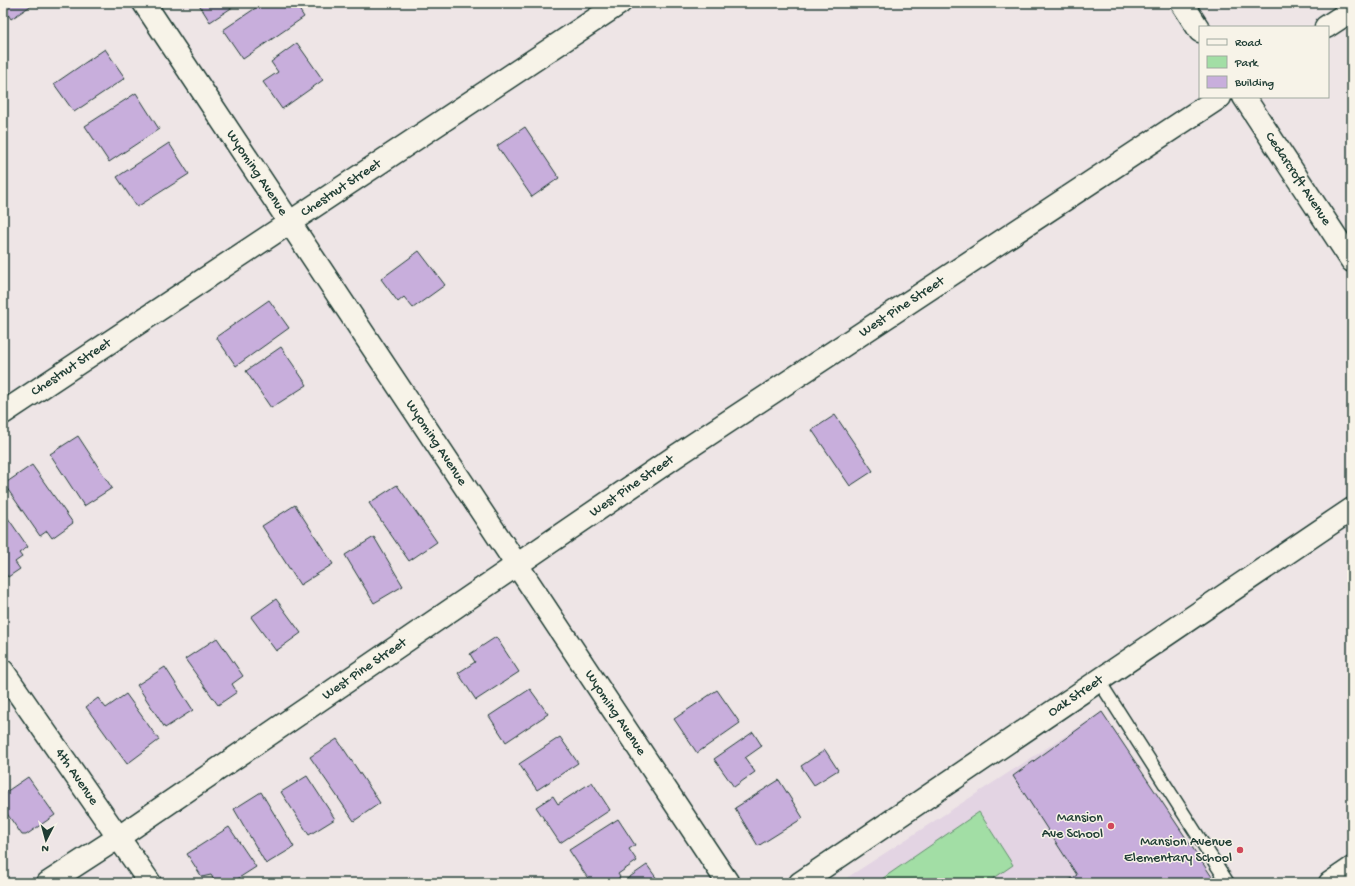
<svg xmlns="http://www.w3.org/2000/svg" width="1355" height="886" viewBox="0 0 1355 886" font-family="'Gochi Hand',sans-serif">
<rect width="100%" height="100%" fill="#eee5e6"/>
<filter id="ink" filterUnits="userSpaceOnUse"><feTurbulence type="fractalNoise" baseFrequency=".025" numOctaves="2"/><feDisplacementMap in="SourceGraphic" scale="8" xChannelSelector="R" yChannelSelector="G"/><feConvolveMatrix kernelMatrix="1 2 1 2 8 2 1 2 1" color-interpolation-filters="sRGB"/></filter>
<g filter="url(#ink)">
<!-- built -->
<polygon fill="#e3d4e3" points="1102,712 1216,883 839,883"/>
<!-- green -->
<polygon fill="#a2dea5" stroke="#608e6c" points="979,812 1013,865 987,883 876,883"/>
<!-- building -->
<g fill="#c8aedc" stroke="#1f3d34">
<polygon points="3,3 35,3 11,19 3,7"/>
<polygon points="198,3 239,3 210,22"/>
<polygon points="263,3 282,3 283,5 295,3 304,17 243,59 223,30"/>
<polygon points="297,43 323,80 282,109 263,82 278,72 271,62"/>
<polygon points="105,49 125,78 74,112 54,84"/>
<polygon points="136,93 159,129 109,162 85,126"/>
<polygon points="525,127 559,178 532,197 497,146"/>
<polygon points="169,143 189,174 137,207 117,177"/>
<polygon points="419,251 445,285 413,308 404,297 398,302 381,279"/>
<polygon points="269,300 289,328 236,366 216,337"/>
<polygon points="281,347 307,385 271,408 246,371"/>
<polygon points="835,415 873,471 850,486 812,430"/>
<polygon points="78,436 112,488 84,506 50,454"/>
<polygon points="32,465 73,523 52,538 47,531 40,536 4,484"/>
<polygon points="397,485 437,542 409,561 369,503"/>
<polygon points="295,505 333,564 300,585 262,526"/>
<polygon points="3,511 28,547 19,553 22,557 15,562 20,569 8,577 3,570"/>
<polygon points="374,537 403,586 374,603 345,555"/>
<polygon points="276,599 301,633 276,651 251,617"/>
<polygon points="496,637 519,672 476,700 458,673 475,662 470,654"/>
<polygon points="217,638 243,676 232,684 237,692 218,705 185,659"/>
<polygon points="165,667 193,710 165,728 137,685"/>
<polygon points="530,689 548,714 506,742 489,716"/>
<polygon points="717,690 740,723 697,753 674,719"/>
<polygon points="126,694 159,740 127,764 86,707 98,698 106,708"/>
<polygon points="1102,712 1216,883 1065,883 1077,875 1013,776"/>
<polygon points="753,732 762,746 745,758 755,772 734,787 714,759"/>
<polygon points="560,737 578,763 537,790 519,764"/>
<polygon points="337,739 380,803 354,821 310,757"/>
<polygon points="825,750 838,770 814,785 801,766"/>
<polygon points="307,776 335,819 309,835 281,792"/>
<polygon points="28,777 55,815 26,835 22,835 3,808 3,794"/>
<polygon points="779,780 803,818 758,846 735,808"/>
<polygon points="592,782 610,810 560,843 536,807 553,796 558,804"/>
<polygon points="261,792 294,847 266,864 234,809"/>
<polygon points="618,819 635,845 629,849 637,861 618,874 620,877 612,883 591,883 569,850"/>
<polygon points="229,827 256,867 231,883 216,883 211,875 202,877 187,854"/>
<polygon points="647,865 660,883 621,883"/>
</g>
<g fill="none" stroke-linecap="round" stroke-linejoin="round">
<defs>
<polyline id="lane" points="1099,681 1228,883"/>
<g id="street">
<polyline points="1182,3 1200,31"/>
<polyline points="1326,27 1352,10"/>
<path id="s1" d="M1244,97l108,164"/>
<path id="s2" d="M3,413l617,-410"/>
<path id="s3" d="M3,671l147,212"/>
<path id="s4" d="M48,883l71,-46 557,-381 544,-359"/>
<path id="s5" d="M800,883l552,-374"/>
<polyline points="1330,883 1352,868"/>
</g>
<g id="secondary">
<path id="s6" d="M144,3l584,880"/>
</g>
</defs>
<!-- lane casing -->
<use href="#lane" stroke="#1f3d34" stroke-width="15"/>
<!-- street casing -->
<use href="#street" stroke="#1f3d34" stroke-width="25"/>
<!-- secondary casing -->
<use href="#secondary" stroke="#1f3d34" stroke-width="25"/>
<!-- lane -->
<use href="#lane" stroke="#f7f3e8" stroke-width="12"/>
<!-- street -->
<use href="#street" stroke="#f7f3e8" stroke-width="22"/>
<!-- secondary -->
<use href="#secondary" stroke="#f7f3e8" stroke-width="22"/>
</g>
</g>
<!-- markers -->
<g fill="#d1495b" stroke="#f7f3e8" stroke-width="1.5">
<circle cx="1111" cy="826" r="4"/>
<circle cx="1240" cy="850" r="4"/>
</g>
<g text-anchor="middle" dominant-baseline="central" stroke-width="3" stroke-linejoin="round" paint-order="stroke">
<!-- street labels -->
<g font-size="14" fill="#1f3d34" stroke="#f7f3e8">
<text stroke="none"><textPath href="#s6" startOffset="204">Wyoming Avenue</textPath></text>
<text stroke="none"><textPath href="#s1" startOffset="98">Cedarcroft Avenue</textPath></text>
<text stroke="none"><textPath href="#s2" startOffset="406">Chestnut Street</textPath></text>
<text stroke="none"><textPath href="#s4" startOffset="1030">West Pine Street</textPath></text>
<text stroke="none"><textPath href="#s2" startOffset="82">Chestnut Street</textPath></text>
<text stroke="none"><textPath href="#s6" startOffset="528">Wyoming Avenue</textPath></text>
<text stroke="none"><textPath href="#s4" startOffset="706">West Pine Street</textPath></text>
<text stroke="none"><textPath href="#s4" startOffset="382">West Pine Street</textPath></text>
<text stroke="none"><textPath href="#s5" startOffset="333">Oak Street</textPath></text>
<text stroke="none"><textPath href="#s6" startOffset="852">Wyoming Avenue</textPath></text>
<text stroke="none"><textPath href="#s3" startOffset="129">4th Avenue</textPath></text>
</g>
<!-- poi labels -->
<g font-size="14" fill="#1f3d34" stroke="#f7f3e8" text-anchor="end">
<text x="1103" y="818">Mansion<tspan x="1103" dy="16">Ave School</tspan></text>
<text x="1232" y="842">Mansion Avenue<tspan x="1232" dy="16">Elementary School</tspan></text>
</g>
</g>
<!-- margin -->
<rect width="1355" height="886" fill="none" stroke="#f7f3e8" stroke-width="16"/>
<rect x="8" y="8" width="1339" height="870" fill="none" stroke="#1f3d34" stroke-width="1.5" filter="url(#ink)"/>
<!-- legend -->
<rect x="1199" y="26" width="130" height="72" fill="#f7f3e8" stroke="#a1aaa0"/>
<rect x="1207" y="39" width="20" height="6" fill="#f7f3e8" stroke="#a1aaa0"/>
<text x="1235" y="46" font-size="12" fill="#1f3d34">Road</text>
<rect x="1207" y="56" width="20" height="12" fill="#a2dea5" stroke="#a1aaa0"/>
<text x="1235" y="66" font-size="12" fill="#1f3d34">Park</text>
<rect x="1207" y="76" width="20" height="12" fill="#c8aedc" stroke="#a1aaa0"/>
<text x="1235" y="86" font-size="12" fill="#1f3d34">Building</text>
<!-- north arrow -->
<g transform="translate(46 840) rotate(186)" stroke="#f7f3e8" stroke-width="3" paint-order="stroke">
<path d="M0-3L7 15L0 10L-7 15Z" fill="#1f3d34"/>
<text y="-6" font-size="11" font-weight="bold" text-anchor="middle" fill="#1f3d34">N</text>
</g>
</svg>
